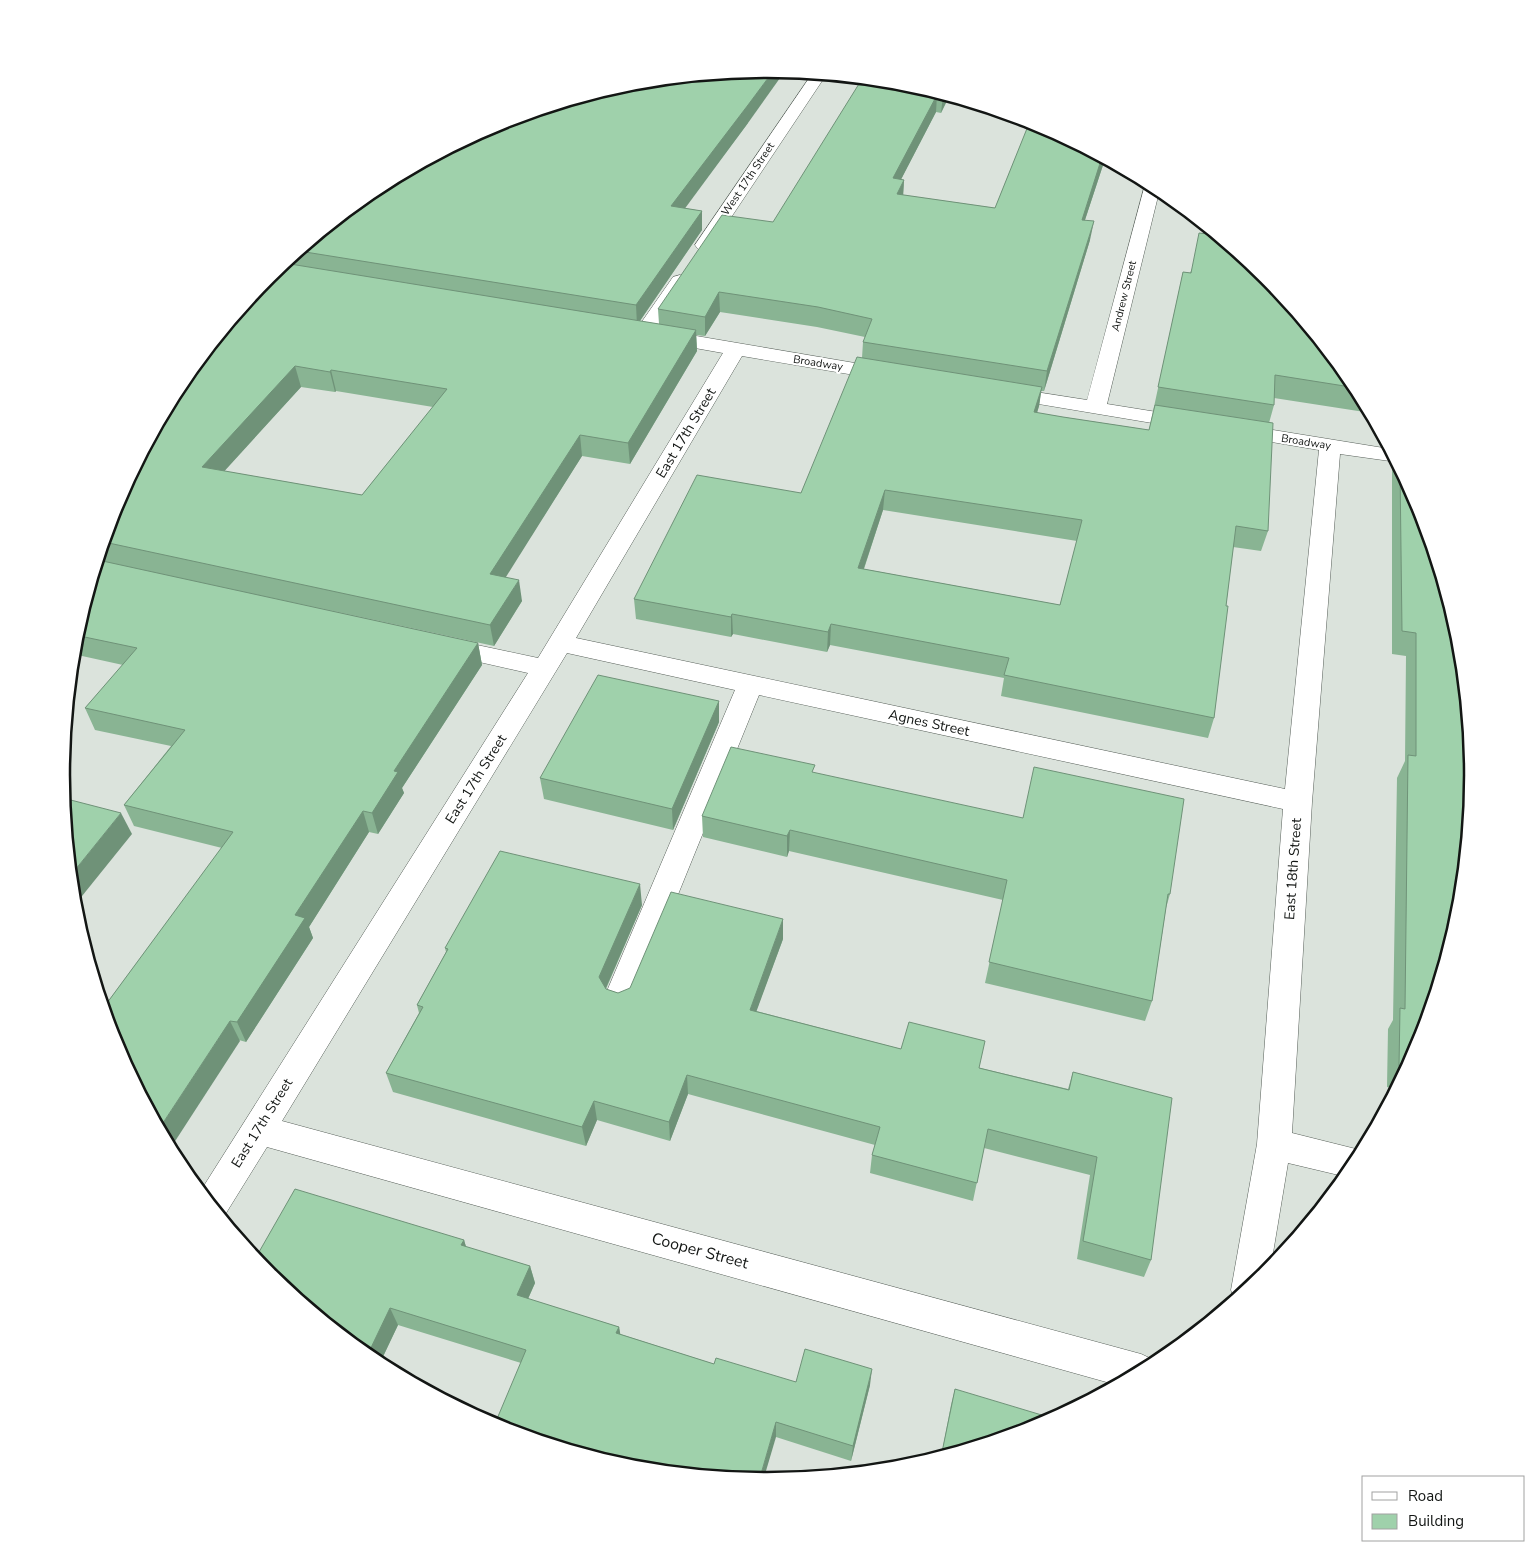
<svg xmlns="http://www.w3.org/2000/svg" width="1535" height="1551" viewBox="0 0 1535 1551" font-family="'Nunito Sans',sans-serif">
<rect width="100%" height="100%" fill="#dbe3dc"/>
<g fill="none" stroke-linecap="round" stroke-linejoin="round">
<defs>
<g id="minor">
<polygon points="812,74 826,75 710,249 704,250 698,249 695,245"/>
<polygon points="1146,181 1160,188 1107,404 1188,417 1196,418 1199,423 1196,428 1188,429 997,397 994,393 997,389 1004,387 1087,400"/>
<polygon points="680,275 687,277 689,281 655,332 661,330 890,369 897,371 900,375 897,379 890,381 742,356 576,638 1285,789 1319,450 1236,436 1228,435 1225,430 1228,425 1236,424 1390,449 1397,462 1340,454 1312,802 1292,1133 1364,1151 1347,1177 1288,1163 1270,1271 1235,1301 1231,1290 1257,1144 1283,809 759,695 636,998 631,1007 620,1011 609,1007 604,998 735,690 567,653 282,1121 1141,1354 1154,1360 1157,1365 1117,1385 267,1147 223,1218 222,1218 200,1192 528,673 435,652 431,646 435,640 444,638 538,658 723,353 661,342 654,340 651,336 644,339 637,337 634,333 673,277"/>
</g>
</defs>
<!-- minor casing -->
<use href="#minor" stroke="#58605a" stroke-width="1"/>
<!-- minor -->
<use href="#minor" fill="#fff" fill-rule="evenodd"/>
</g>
<!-- wall -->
<g fill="#89b493" fill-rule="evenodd">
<path d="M906,83l46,14h-3l-8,16 -5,-1 -35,67 3,1 -1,15 92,13 33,-81h-2l1,-7 11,3 67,36 -20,61 5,20 -46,151h-3l-2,15 -2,7 26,4 86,13 34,-158 7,1 18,-39 1,-6 58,48 88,107 16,30 -97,-15v7l-5,18 -1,108 -7,20 -28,-4 -7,59 -12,112 -6,20 -207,-42 3,-18 -174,-33 -3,7 -94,-18 -2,3 -95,-18 -2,-20 167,-106 61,-135 1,-16 2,-5 -48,-10 -97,-15 -15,24 -9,-1 1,16 -67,113 -48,-8 -77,121 17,24 -28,45 -211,-46 195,43 4,22 -80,123 2,5 -26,41 -9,-2 -60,95 4,11 -67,104 -139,-39 115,-155 -88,-22 -10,-21 47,-59 -76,-16 -10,-22 38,-43 -50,-11 2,-17 40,-132 153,-229 107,-88 373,-65 -64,85 18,3v19l-62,91 19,3 -1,-15 115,-87zM301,387l34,5 1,-1 97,16 -71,88 -138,-24zM883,510l194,31 -17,64 -196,-36z"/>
<polygon points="1394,457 1420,506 1420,1046 1397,1089 1387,1087 1388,1029 1393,1020 1397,778 1405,761 1406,656 1392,654 1392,463"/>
<polygon points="719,701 719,722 673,830 544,799 540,778"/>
<polygon points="815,773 1170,894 1166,908 1152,1001 1145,1021 985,983 1003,900 789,851 787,857 703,837 702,816"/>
<polygon points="642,905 606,989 618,993 783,939 756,1011 901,1049 1068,1089 1073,1072 1151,1260 1144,1277 1077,1259 1090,1175 984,1148 973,1201 870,1173 872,1155 875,1145 688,1094 670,1141 597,1120 586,1146 393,1092 386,1073 419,1013 417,1005 446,952 445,948"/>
<polygon points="464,1240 466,1247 530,1266 535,1283 528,1299 619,1327 620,1334 714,1364 796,1382 870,1385 851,1461 776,1437 521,1363 398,1325 379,1365 375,1363 268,1275"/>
<polygon points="955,1389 1038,1428 941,1457 951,1405"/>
</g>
<!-- shaded-wall -->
<g fill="#6f9278">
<polygon points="774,70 785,71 748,123 672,226 671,206"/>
<polygon points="943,94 949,96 941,113 943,95"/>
<polygon points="937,95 936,112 892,197 893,178"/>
<polygon points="1102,157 1105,159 1079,238 1082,220"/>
<polygon points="904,180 903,198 897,194"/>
<polygon points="702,211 702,230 637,325 636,305"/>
<polygon points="1094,221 1090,240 1044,391 1047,371"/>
<polygon points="719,292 720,312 705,336 705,317"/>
<polygon points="696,330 697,351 630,464 628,443"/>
<polygon points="295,366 301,387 209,488 202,467"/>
<polygon points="331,370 336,391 335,392 330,372"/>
<polygon points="1042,387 1039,406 1031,432 1034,412"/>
<polygon points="580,435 582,456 494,596 490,574"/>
<polygon points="885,490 883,510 857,589 858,568"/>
<polygon points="519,580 522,601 494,646 490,625"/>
<polygon points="732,614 733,634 731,637 731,617"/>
<polygon points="831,624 830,645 827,652 828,632"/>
<polygon points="478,643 482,665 402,788 404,793 378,834 372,813 394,771"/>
<polygon points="719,701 719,722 673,830 672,809"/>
<polygon points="363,811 369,832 309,927 313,938 246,1042 237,1022 295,915"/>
<polygon points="121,813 132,834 74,906 71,875"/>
<polygon points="790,830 789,851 787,857 787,836"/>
<polygon points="640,884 642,905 602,997 599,977"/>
<polygon points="783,919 783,939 750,1029 750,1010"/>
<polygon points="230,1021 240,1041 170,1149 159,1129"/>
<polygon points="687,1075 688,1094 670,1141 669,1122"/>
<polygon points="594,1101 597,1120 586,1146 582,1127"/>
<polygon points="464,1240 469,1257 461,1245"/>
<polygon points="530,1266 535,1283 522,1312 517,1295"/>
<polygon points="390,1308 398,1325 379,1365 367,1356"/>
<polygon points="619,1327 622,1343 616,1333"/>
<polygon points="872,1369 870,1385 851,1461 853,1446"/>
<polygon points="776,1422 776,1437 763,1481 759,1481"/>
</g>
<!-- building -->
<g fill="#9fd1ab" stroke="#6f9278" fill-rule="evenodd">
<polygon points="768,69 774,70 748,105 671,206 702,211 636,305 299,251 375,188 498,123 630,83"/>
<polygon points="862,79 906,83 943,94 943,95 937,95 893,178 904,180 897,194 995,208 1030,121 1038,123 1102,157 1082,220 1094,221 1047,371 863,342 872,319 818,307 719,292 705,317 658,309 722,215 773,222"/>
<polygon points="1209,229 1267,276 1355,383 1357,388 1275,375 1274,405 1158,387 1183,272 1191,273 1199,233 1208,234"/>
<path d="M284,263l412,67 -68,113 -48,-8 -90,139 29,6 -29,45 -386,-83 11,-37 65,-122 88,-107zM295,366l35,6 1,-2 116,19 -85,106 -160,-28z"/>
<path d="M857,357l185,30 -8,25 29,5 86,13 6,-25 118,18 -5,108 -32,-5 -10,80h2l-14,112 -210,-43 5,-17 -178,-34 -3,8 -96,-18 -1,3 -97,-18 63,-124 104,18zM885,490l197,30 -22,85 -202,-37z"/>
<polygon points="1400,468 1420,506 1460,638 1474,776 1460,914 1420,1046 1408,1068 1399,1066 1400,1008 1405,1009 1408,755 1416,756 1416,633 1402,631"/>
<polygon points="98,560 478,643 394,771 398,772 372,813 363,811 295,915 305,918 237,1022 230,1021 159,1129 115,1046 102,1002 107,1003 233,832 124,805 185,730 85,708 137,648 75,635"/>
<polygon points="598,675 719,701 672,809 540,778"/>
<polygon points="731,747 815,765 812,772 1023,818 1034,767 1184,799 1170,894 1168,894 1152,1001 989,962 1007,880 790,830 787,836 702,816"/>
<polygon points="63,798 121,813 71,875"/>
<polygon points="500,851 640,884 599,977 606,989 618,993 630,988 671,892 783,919 750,1010 901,1049 909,1022 985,1041 979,1068 1069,1090 1073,1072 1172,1098 1151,1260 1083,1241 1097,1157 988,1129 977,1183 872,1155 880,1127 687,1075 669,1122 594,1101 582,1127 386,1073 423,1007 417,1005 448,949 445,948"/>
<polygon points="295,1189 464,1240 461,1245 530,1266 517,1295 619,1327 616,1333 714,1364 716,1358 796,1382 805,1349 872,1369 853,1446 776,1422 759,1481 629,1468 497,1428 494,1426 526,1350 390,1308 367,1356 268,1275 255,1259"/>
<polygon points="955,1389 1055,1419 1038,1428 941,1457"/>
<polygon points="871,1466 886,1470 870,1472"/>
</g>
<g text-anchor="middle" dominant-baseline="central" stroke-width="4" stroke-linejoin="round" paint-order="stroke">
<!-- far-street labels -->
<g font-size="11" fill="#131614" stroke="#fff">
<text transform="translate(748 179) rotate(-56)">West 17th Street</text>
<text transform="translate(1124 296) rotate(-76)">Andrew Street</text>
<text transform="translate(818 363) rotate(9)">Broadway</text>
<text transform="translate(1306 442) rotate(9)">Broadway</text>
</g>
<!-- street labels -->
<g font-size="14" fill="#131614" stroke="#fff">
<text transform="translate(686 433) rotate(-59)">East 17th Street</text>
<text transform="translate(929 723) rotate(12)">Agnes Street</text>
<text transform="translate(476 779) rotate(-58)">East 17th Street</text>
<text transform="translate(1293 869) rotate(-86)">East 18th Street</text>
<text transform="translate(262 1123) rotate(-58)">East 17th Street</text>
</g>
<!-- near-street labels -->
<g font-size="16" fill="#131614" stroke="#fff">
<text transform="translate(700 1251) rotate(15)">Cooper Street</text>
</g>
</g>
<!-- crop -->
<path d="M0 0H1535V1551H0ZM70 775a697 697 0 1 1 1394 0a697 697 0 1 1-1394 0Z" fill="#fff" fill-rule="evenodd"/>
<path fill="none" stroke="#131614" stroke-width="2.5" d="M70 775a697 697 0 1 1 1394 0a697 697 0 1 1-1394 0Z"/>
<!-- legend -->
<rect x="1362" y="1476" width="162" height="65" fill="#ffffff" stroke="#a1a2a1"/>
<rect x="1372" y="1492" width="25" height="8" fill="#ffffff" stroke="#a1a2a1"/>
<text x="1408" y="1501" font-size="15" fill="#131614">Road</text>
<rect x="1372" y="1514" width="25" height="15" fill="#9fd1ab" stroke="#a1a2a1"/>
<text x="1408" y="1526" font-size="15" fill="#131614">Building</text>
</svg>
